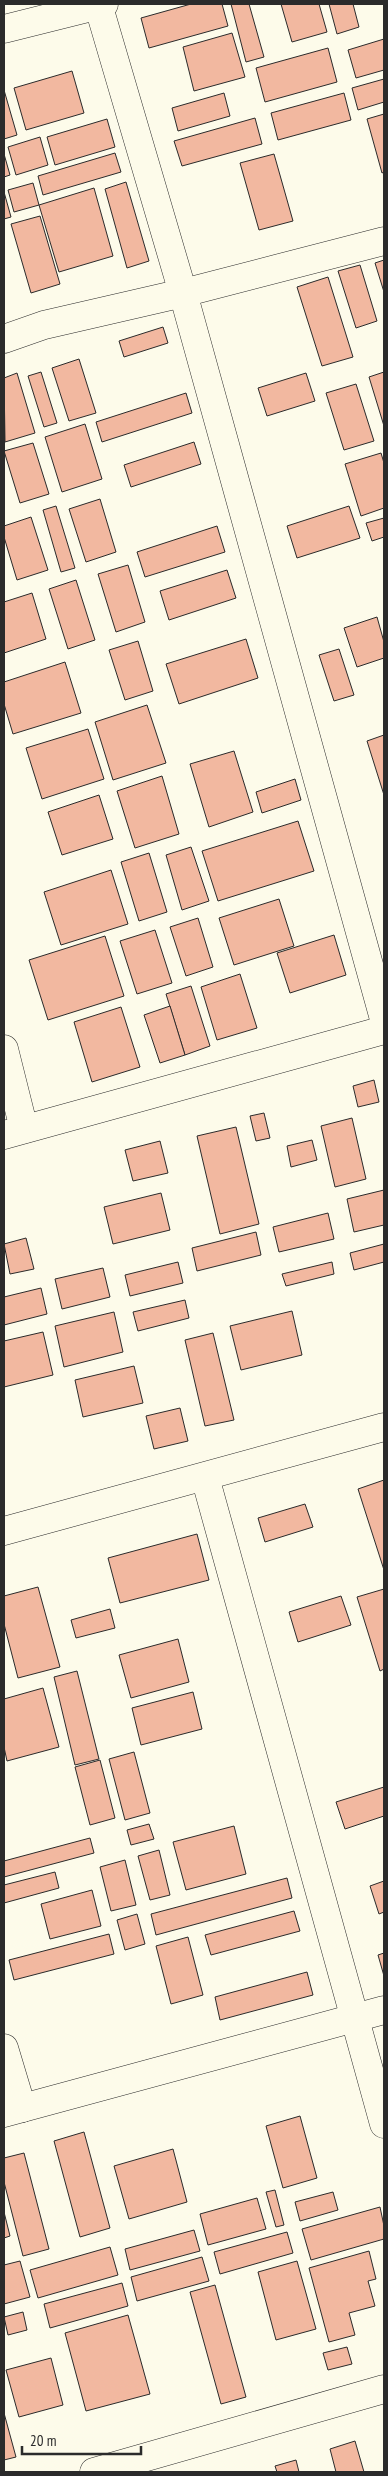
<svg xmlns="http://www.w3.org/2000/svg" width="388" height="2476" viewBox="0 0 388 2476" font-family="'PT Sans Narrow',sans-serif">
<rect width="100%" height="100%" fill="#fdfbea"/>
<!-- building -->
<g fill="#f2b8a0" stroke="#2b2b2b">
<polygon points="191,4 222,4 228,26 149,48 141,18"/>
<polygon points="231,4 249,4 264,57 246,62"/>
<polygon points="281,4 319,4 327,32 292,42"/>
<polygon points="329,4 353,4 359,27 337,34"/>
<polygon points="232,33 245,77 194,91 183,47"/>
<polygon points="384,39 384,70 356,78 348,50"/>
<polygon points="328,48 337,82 265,102 256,68"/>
<polygon points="72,71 84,113 26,130 14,88"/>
<polygon points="384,79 384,102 358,110 352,88"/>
<polygon points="4,90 17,135 4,139"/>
<polygon points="224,93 230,116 178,131 172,108"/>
<polygon points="344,93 351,120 278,140 271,113"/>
<polygon points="384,114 384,172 382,173 367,119"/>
<polygon points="255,118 262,144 182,166 174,141"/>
<polygon points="107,119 115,147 55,165 47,137"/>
<polygon points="40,137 48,165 16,175 8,147"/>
<polygon points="115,153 121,172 43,195 38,176"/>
<polygon points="4,154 10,175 4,177"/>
<polygon points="274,154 293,221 259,230 240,163"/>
<polygon points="126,182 149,261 127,268 105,189"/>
<polygon points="33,183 39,205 14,212 8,190"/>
<polygon points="94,188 113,256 59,272 39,205"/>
<polygon points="4,192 11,217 4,219"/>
<polygon points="40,216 60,284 31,293 11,224"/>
<polygon points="384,260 384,292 375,263"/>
<polygon points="360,265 377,321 356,328 338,271"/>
<polygon points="328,277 353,357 322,366 297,287"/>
<polygon points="163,327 168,343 124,357 119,341"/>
<polygon points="79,359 96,413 69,421 52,368"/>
<polygon points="41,372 57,423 44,427 28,376"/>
<polygon points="384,372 384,426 369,377"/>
<polygon points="17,373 35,433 5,442 4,378"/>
<polygon points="306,373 315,401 267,416 258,388"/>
<polygon points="356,384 374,441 344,450 326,393"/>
<polygon points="186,393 192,413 102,442 96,422"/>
<polygon points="85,424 102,479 62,492 45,437"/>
<polygon points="194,442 201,464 131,487 124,465"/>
<polygon points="33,443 49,494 20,503 4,451"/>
<polygon points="381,453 384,463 384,508 361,516 345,464"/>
<polygon points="100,499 116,552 86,562 69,509"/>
<polygon points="56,506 75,568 61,572 43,510"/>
<polygon points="349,506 360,538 297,558 287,526"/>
<polygon points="31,517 48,570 17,580 4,537 4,526"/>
<polygon points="384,518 384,537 372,541 366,523"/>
<polygon points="217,526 225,552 145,577 137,552"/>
<polygon points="128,565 145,622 116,632 98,574"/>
<polygon points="227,570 236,598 169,620 160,591"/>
<polygon points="76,580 95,640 68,649 49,589"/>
<polygon points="32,593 46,639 4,653 4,602"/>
<polygon points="377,617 384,642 384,658 357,667 344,628"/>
<polygon points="246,639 258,678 179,704 166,664"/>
<polygon points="138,641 153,691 125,700 109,650"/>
<polygon points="339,649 354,695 334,701 319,655"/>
<polygon points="65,662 81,713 13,734 4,704 4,682"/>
<polygon points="147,705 166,763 113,780 95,722"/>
<polygon points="88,729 104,779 42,799 26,748"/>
<polygon points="384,735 384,795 367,741"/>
<polygon points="234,751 253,812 209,827 190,764"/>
<polygon points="162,776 179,834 135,848 117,791"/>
<polygon points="295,779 301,800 262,813 256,792"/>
<polygon points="99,795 113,839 62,855 48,812"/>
<polygon points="298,821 314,871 218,901 202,851"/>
<polygon points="191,847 209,901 182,910 166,855"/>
<polygon points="149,853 167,912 139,921 121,862"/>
<polygon points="111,870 128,924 61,945 44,892"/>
<polygon points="279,899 294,946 234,965 219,918"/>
<polygon points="198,918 213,967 186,976 170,927"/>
<polygon points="155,930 172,983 137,994 120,941"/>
<polygon points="334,935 346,975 290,993 277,953"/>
<polygon points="105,936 124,996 48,1020 29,960"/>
<polygon points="240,974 257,1028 217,1040 201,987"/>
<polygon points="191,986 210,1046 185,1055 166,994"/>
<polygon points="170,1006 185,1055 160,1063 144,1015"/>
<polygon points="121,1007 140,1067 92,1082 74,1022"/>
<polygon points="374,1080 379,1102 358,1107 353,1086"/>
<polygon points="264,1113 270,1138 256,1141 250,1116"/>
<polygon points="352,1118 366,1179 335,1187 321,1126"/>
<polygon points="236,1127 259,1224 220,1234 197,1136"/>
<polygon points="312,1140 317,1160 291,1167 287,1146"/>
<polygon points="160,1141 168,1173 133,1181 125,1150"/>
<polygon points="384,1190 384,1225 354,1232 347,1199"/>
<polygon points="161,1193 170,1230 113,1244 104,1207"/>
<polygon points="328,1213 334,1239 279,1252 273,1227"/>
<polygon points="256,1232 261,1255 197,1271 192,1248"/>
<polygon points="26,1238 34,1269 10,1274 4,1244"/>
<polygon points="384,1244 384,1262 354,1270 350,1253"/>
<polygon points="178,1262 183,1283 130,1296 125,1275"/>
<polygon points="332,1262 334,1274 286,1286 282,1274"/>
<polygon points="103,1268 110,1297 62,1309 55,1279"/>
<polygon points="41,1288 47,1314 4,1325 4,1297"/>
<polygon points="185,1300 189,1318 138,1331 133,1312"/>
<polygon points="292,1311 302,1355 241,1370 230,1326"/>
<polygon points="114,1312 123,1352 64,1367 55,1326"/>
<polygon points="43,1332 53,1375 4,1387 4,1341"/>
<polygon points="213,1333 234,1420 205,1426 185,1340"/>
<polygon points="134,1366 143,1403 83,1417 75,1380"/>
<polygon points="180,1408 188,1441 154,1449 146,1416"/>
<polygon points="384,1480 384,1570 358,1489"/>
<polygon points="305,1504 313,1527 265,1542 258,1518"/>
<polygon points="197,1534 209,1580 120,1603 108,1558"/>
<polygon points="38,1587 60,1667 18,1678 4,1624 4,1596"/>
<polygon points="384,1589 384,1669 380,1671 357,1597"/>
<polygon points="341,1596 351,1625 298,1642 289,1612"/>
<polygon points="110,1609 115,1628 76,1638 71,1620"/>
<polygon points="178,1639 189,1682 131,1698 119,1655"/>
<polygon points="77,1671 99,1759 75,1765 54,1677"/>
<polygon points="43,1688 59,1747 7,1761 4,1747 4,1699"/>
<polygon points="193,1692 202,1729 141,1745 132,1708"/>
<polygon points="134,1752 150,1813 125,1820 109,1759"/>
<polygon points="100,1760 115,1818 90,1825 75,1767"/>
<polygon points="384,1787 384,1816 345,1829 336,1802"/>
<polygon points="149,1824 154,1839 131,1845 127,1830"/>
<polygon points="234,1826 246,1874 186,1890 173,1842"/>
<polygon points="90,1838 94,1853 4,1877 4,1861"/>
<polygon points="159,1850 170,1895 150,1900 138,1856"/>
<polygon points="125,1860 136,1905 111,1911 100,1867"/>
<polygon points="55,1872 59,1888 4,1903 4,1885"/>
<polygon points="287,1878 292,1898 156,1935 151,1914"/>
<polygon points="384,1881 384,1912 379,1914 370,1886"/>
<polygon points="92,1890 101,1926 50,1939 41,1904"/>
<polygon points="294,1911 300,1931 211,1955 205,1935"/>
<polygon points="137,1914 145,1944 125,1950 117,1920"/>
<polygon points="109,1934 114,1954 14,1980 9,1960"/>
<polygon points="188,1937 203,1995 171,2004 156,1946"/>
<polygon points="384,1953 384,1976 378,1955"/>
<polygon points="307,1972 313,1995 220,2020 215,1997"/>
<polygon points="300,2116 317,2178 283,2188 266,2126"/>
<polygon points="84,2132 110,2228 80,2237 54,2141"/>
<polygon points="173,2149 187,2202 129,2219 114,2166"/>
<polygon points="24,2153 49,2249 23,2256 4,2182 4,2158"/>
<polygon points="275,2190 284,2225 276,2227 266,2192"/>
<polygon points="333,2192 338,2210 300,2221 295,2202"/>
<polygon points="257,2198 266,2229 208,2245 200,2214"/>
<polygon points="380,2207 384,2226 384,2239 311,2260 302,2229"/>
<polygon points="4,2212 10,2236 4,2238"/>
<polygon points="194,2230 200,2251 130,2270 125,2249"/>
<polygon points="287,2232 293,2253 220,2274 214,2252"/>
<polygon points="110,2247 118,2275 38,2298 30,2270"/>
<polygon points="369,2251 376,2279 368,2281 375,2306 349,2313 355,2335 329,2342 309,2268"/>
<polygon points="202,2257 209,2281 137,2301 131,2277"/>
<polygon points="20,2261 30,2297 4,2304 4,2265"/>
<polygon points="297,2261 316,2329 276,2340 258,2272"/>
<polygon points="122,2283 128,2306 50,2328 44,2304"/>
<polygon points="215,2285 246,2397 221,2404 190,2292"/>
<polygon points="23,2312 27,2330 8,2335 4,2317"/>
<polygon points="128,2315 150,2394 86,2411 65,2333"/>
<polygon points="347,2347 352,2364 328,2370 323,2353"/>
<polygon points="51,2358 63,2405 19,2417 6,2370"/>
<polygon points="4,2413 16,2457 4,2460"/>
<polygon points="355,2441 364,2472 336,2472 330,2449"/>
<polygon points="296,2460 299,2472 277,2472 275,2466"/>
</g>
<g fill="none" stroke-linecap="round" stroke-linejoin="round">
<defs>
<g id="minor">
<polyline points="98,4 183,293 384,1019"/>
<polyline points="4,29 104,4"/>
<polyline points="4,339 44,325 183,293 384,241"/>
<polyline points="4,1049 24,1129"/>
<polyline points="4,1135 384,1030"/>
<polyline points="205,1477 384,2124"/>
<polyline points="4,1531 384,1427"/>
<polyline points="4,2048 22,2108"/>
<polyline points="4,2113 384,2010"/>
<polyline points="94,2472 384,2389"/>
</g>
</defs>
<!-- minor casing -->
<use href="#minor" stroke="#2b2b2b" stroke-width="29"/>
<!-- minor -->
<use href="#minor" stroke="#fdfbea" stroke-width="28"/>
</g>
<!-- border -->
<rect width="388" height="2476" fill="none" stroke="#2b2b2b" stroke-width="10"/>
<!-- scale -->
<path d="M22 2446v8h119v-8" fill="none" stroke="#2b2b2b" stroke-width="2.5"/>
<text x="30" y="2446" font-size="15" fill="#2b2b2b" stroke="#fdfbea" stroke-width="4" paint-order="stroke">20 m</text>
</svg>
